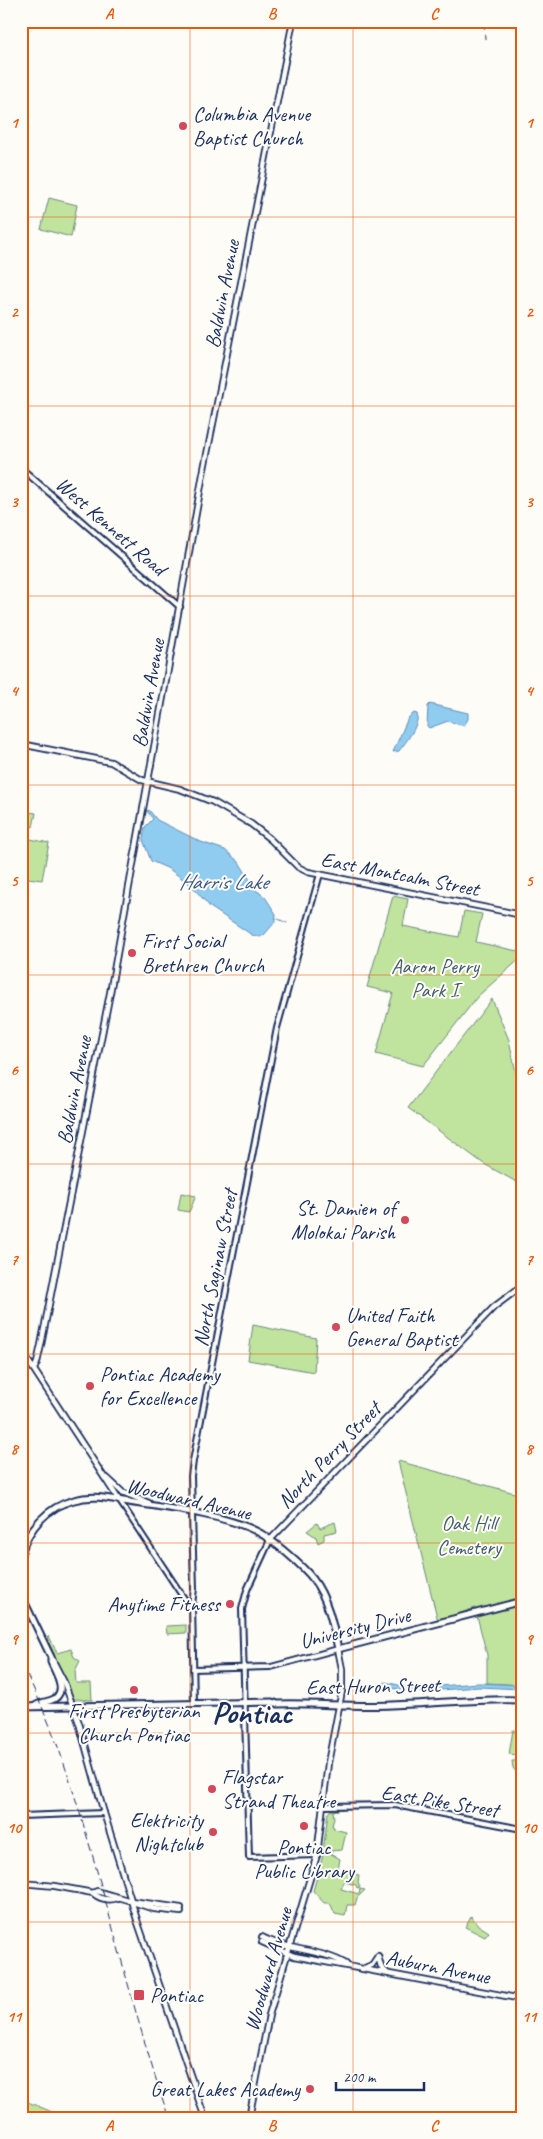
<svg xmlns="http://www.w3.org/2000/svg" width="543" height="2139" viewBox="0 0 543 2139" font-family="Caveat,sans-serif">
<rect width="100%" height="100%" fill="#fdfcf7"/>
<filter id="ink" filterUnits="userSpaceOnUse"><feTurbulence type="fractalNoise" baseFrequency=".02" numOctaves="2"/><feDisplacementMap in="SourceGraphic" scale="10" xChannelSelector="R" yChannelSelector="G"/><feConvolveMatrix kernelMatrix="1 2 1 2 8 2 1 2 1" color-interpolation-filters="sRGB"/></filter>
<g filter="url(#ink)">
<!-- green -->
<g fill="#c0e39d" stroke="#6e897e">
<polygon points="49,198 77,205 71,237 41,229"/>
<polygon points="21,811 36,813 33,827 21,824"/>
<polygon points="21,837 49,843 42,880 21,877"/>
<polygon points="393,896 408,899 403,926 459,937 464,911 482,914 476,942 522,952 522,957 478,996 423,1066 376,1054 393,993 367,987"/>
<polygon points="492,999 509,1040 522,1100 522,1185 484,1164 408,1108"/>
<polygon points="181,1193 196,1196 189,1212 178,1210"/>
<polygon points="253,1325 316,1338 314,1372 248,1360"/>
<polygon points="398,1461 522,1495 522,1685 487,1683 487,1655 475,1608 438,1621"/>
<polygon points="335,1522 337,1531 324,1534 324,1540 318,1543 316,1537 307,1531 317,1523 320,1528"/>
<polygon points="186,1625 186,1633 167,1634 166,1626"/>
<polygon points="49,1636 57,1653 71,1649 74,1657 80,1661 75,1671 76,1683 91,1683 92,1700 74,1699 48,1641"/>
<polygon points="513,1730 522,1732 522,1774 517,1773 513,1768 512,1761 515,1761 517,1755 509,1754"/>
<polygon points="343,1809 333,1811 334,1818 332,1826 334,1827 334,1829 346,1832 342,1850 331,1851 330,1853 340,1859 338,1869 340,1871 359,1875 358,1882 360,1887 357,1888 356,1885 344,1882 341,1889 359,1894 360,1889 365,1890 357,1898 355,1905 347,1905 345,1916 335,1914 330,1903 324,1903 313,1891 322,1859 328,1813 331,1810"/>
<polygon points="471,1916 478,1925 489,1932 485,1937 465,1927"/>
<polygon points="23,2100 67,2118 34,2118 21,2113 21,2103"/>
</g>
<!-- water -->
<g fill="#90ccf0" stroke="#618db6">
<polygon points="430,704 468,713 468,719 464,726 448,721 429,728 427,726 428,706"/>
<path d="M414,713l3,1c3,10 -11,28 -18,37l-6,1 15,-34z"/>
<polygon points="149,810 157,820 201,842 225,850 239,862 256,890 265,897 276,914 275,922 264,935 260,937 252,935 210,907 191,885 169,869 151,861 143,840 145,827 153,819 147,811"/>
<polygon points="385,1682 412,1688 479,1683 522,1685 522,1689 479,1687 415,1692 384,1687"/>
</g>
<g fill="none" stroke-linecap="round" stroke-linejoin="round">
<!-- stream -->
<polyline stroke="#618db6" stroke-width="1" points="276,918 287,923"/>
<defs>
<g id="minor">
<polyline points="21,468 180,607"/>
<polyline points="119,1500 191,1609"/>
<polyline points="270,1540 247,1590 242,1609 249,1857 317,1855"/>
<polyline points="193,1669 271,1667 338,1649"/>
<polyline points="194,1704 192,1604 194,1589 191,1476 193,1461 277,1028 320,874"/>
<polyline points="324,1806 395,1805 522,1829"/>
<polyline points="21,1816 104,1813"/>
</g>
<g id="major">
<polyline points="21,744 111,762 142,780 180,789 213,802 251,824 270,839 298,867 308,872 522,915"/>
<polyline points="21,1350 119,1500"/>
<polyline points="34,1369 37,1363 41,1345 110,993 203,474 293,21"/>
<polyline points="107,1478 122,1492 149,1503"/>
<polyline points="270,1540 494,1307 522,1286"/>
<polyline points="51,1657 64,1682 79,1723 104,1813 138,1923 205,2118"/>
<polyline points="21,1883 55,1886 93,1893 97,1891 131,1901 181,1908"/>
<path d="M93,1893c6,6 16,8 24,5"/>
<polyline points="133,1902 154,1909 181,1912"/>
<path d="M262,1937c26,14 59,12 84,27"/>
<polyline points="262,1942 294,1956 522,1999"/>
<polyline points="378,1956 381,1967 387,1973"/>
<polyline points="365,1968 372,1965 378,1956"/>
<polyline points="249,2118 269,2015 317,1855 328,1763 342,1691 342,1669 338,1649"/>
</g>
<g id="highway">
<path d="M21,1554c7,-25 26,-47 53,-54 23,-7 44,1 67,4 35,5 86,12 117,28 14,7 46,35 55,47 15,20 20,46 25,70l184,-48"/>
<path d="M21,1591l4,12 26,54v5c4,10 17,29 3,37 -6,3 -13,3 -19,7"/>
<path d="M21,1707l251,-5 6,2c38,-1 76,3 114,1 44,-1 86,-7 130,-5"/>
</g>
</defs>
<!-- minor casing -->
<use href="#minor" stroke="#1b2f5e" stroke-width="8"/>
<!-- major casing -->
<use href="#major" stroke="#1b2f5e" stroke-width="8"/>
<!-- highway casing -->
<use href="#highway" stroke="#1b2f5e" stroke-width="9"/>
<!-- minor -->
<use href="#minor" stroke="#fdfcf7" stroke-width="4"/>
<!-- major -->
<use href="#major" stroke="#fdfcf7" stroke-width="4.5"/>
<!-- highway -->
<use href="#highway" stroke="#fdfcf7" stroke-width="5"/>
<!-- rail -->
<g stroke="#1b2f5e" stroke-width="1" stroke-dasharray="8 4" stroke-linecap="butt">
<polyline points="484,21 485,39"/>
<path d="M21,1664c29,53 47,109 64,166 29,96 51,194 84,288"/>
</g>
</g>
</g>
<!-- grid -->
<path fill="none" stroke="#e8590c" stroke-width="1" stroke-opacity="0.55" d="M190,21v2097M353,21v2097M21,217h501M21,406h501M21,596h501M21,785h501M21,975h501M21,1164h501M21,1354h501M21,1543h501M21,1733h501M21,1922h501"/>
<!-- markers -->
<g fill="#d1495b" stroke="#fdfcf7" stroke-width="2">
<circle cx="183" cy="126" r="5"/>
<circle cx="132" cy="953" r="5"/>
<circle cx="405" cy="1220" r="5"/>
<circle cx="336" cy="1327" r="5"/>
<circle cx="90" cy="1386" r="5"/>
<circle cx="230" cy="1604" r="5"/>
<circle cx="134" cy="1690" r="5"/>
<circle cx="212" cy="1789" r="5"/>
<circle cx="304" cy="1826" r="5"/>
<circle cx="213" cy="1832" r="5"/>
<rect x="133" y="1989" width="12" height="12" rx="2.5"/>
<circle cx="310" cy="2089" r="5"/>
</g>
<g text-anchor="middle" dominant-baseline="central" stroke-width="4" stroke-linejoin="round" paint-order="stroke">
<!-- poi labels -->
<g font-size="21" fill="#1b2f5e" stroke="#fdfcf7" text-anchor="start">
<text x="193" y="114">Columbia Avenue<tspan x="193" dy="24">Baptist Church</tspan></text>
<text x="142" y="941">First Social<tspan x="142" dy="24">Brethren Church</tspan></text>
<text x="395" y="1208" text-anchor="end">St. Damien of<tspan x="395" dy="24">Molokai Parish</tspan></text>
<text x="346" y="1315">United Faith<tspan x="346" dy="24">General Baptist</tspan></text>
<text x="100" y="1374">Pontiac Academy<tspan x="100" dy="24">for Excellence</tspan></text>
<text x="220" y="1604" text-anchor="end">Anytime Fitness</text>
<text x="134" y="1711" text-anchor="middle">First Presbyterian<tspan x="134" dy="24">Church Pontiac</tspan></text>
<text x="222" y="1777">Flagstar<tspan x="222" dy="24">Strand Theatre</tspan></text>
<text x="203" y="1820" text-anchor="end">Elektricity<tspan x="203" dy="24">Nightclub</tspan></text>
<text x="304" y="1847" text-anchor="middle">Pontiac<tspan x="304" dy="24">Public Library</tspan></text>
<text x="150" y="1995">Pontiac</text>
<text x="300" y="2089" text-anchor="end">Great Lakes Academy</text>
</g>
<!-- street labels -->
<g font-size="21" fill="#1b2f5e" stroke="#fdfcf7">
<text transform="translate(222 294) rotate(-79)">Baldwin Avenue</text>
<text transform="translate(111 526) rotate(41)">West Kennett Road</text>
<text transform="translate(148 693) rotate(-80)">Baldwin Avenue</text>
<text transform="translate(400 874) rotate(11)">East Montcalm Street</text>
<text transform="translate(74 1090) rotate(-79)">Baldwin Avenue</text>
<text transform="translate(215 1268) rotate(-79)">North Saginaw Street</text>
<text transform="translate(329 1455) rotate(-46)">North Perry Street</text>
<text transform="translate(189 1499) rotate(13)">Woodward Avenue</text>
<text transform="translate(355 1628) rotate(-14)">University Drive</text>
<text transform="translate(373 1686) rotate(-1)">East Huron Street</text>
<text transform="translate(440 1801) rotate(9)">East Pike Street</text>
<text transform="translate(438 1967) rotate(11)">Auburn Avenue</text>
<text transform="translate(268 1969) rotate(-74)">Woodward Avenue</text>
</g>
<!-- park labels -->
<g font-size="21" fill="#445c6e" stroke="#fdfcf7">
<text x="435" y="966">Aaron Perry<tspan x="435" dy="24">Park I</tspan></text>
<text x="469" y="1523">Oak Hill<tspan x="469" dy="24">Cemetery</tspan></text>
</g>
<!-- water labels -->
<g font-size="22" font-style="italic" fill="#385682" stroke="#fdfcf7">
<text x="223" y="882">Harris Lake</text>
</g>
<!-- town labels -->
<g font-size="31" font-weight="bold" fill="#1b2f5e" stroke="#fdfcf7">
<text x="252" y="1712">Pontiac</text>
</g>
</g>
<!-- margin -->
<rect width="543" height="2139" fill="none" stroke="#fdfcf7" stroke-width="55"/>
<!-- scale -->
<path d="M336 2082v8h88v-8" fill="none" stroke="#1b2f5e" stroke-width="2.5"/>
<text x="343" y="2082" font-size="15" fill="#1b2f5e" stroke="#fdfcf7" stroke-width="4" paint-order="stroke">200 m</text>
<rect x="28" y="28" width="488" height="2084" fill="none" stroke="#e8590c" stroke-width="2"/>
<g font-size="16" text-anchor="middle" font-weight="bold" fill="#e8590c">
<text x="109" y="19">A</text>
<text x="272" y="19">B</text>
<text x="434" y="19">C</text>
<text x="14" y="128">1</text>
<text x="529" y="128">1</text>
<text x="14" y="317">2</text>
<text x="529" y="317">2</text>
<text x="14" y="507">3</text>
<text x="529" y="507">3</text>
<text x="14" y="696">4</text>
<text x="529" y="696">4</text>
<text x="14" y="886">5</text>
<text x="529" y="886">5</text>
<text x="14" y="1075">6</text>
<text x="529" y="1075">6</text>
<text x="14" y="1265">7</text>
<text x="529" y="1265">7</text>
<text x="14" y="1454">8</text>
<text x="529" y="1454">8</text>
<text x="14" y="1644">9</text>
<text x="529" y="1644">9</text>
<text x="14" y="1833">10</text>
<text x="529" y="1833">10</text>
<text x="14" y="2022">11</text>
<text x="529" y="2022">11</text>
<text x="109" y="2131">A</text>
<text x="272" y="2131">B</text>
<text x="434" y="2131">C</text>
</g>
</svg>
